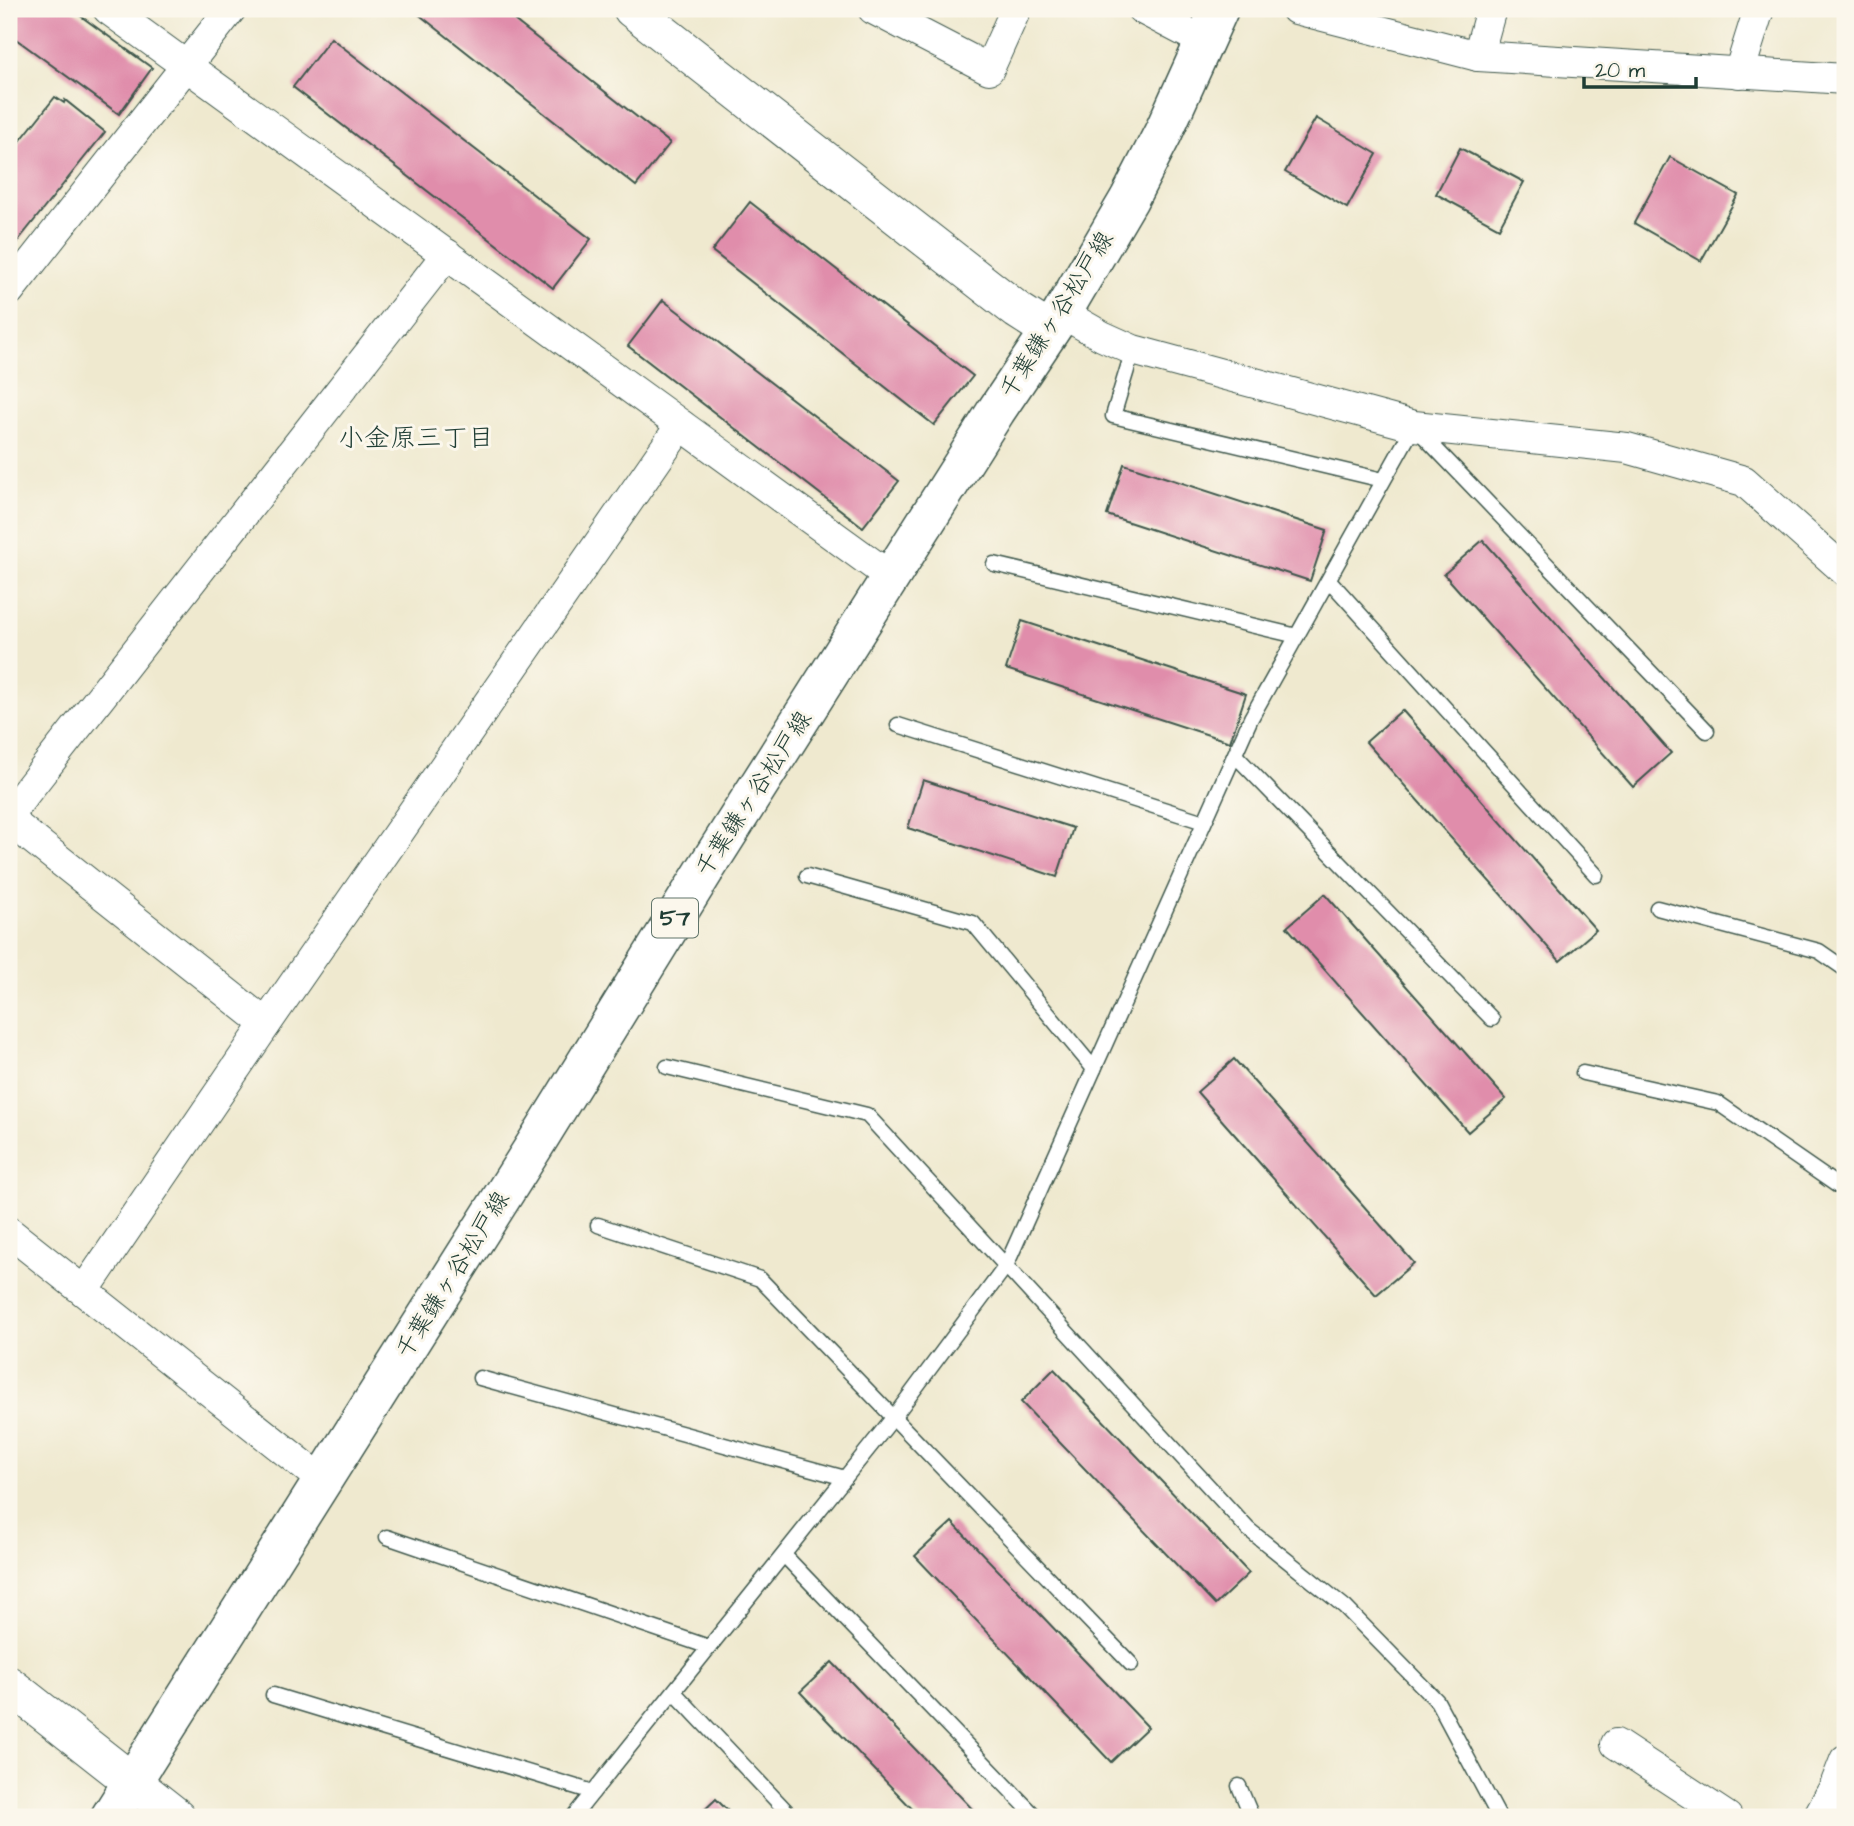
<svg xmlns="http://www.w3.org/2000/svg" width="1854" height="1826" viewBox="0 0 1854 1826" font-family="'Architects Daughter','Klee One',sans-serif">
<rect width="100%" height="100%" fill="#fbf7ec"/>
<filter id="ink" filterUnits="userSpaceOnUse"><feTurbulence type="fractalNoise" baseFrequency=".0143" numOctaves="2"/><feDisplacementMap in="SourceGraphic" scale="14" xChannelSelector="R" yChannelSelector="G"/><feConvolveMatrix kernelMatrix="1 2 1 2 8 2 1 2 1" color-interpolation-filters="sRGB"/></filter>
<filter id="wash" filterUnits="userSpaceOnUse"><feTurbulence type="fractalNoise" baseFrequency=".00686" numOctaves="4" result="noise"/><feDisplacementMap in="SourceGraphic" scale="28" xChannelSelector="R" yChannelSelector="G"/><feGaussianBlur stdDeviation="1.57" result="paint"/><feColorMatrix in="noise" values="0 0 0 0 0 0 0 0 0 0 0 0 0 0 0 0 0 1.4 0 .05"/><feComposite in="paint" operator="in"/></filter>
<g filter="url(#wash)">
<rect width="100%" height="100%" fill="#efe9cf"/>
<g id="blocks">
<!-- building -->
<g fill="#e08dab">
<polygon points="9,9 71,9 152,68 119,114 9,34"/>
<polygon points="412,9 500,9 670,143 636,186"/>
<polygon points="331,38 591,239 553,288 293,87"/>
<polygon points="55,97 64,103 65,100 105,132 9,252 9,155"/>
<polygon points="1316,118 1377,154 1347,208 1285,172"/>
<polygon points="1460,148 1524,182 1499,228 1436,194"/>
<polygon points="1670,157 1738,195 1701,261 1634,223"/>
<polygon points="750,202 973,376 934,425 712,251"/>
<polygon points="663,300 899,481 863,527 628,346"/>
<polygon points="1124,464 1327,530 1310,581 1107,515"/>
<polygon points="1483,540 1671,753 1633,787 1444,574"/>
<polygon points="1022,621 1246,694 1230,742 1006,669"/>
<polygon points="1402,710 1596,930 1560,961 1366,742"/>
<polygon points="923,780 1073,828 1057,877 908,828"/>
<polygon points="1325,894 1506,1099 1468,1132 1287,927"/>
<polygon points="1234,1059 1414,1263 1376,1295 1197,1092"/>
<polygon points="1054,1369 1249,1573 1215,1605 1021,1402"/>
<polygon points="952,1522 1148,1727 1111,1762 915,1556"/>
<polygon points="832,1662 980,1817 920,1817 800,1692"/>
<polygon points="716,1799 734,1817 697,1817"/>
</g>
</g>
</g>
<g filter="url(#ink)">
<use href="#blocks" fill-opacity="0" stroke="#3e574b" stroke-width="2"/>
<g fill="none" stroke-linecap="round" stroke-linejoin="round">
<defs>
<g id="service">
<polyline points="1133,350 1113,416 1383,480"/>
<polyline points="994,564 1297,636"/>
<polyline points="1329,580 1596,875"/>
<polyline points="898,725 1204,822"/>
<polyline points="1235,755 1492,1019"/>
<polyline points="807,876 973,923 1094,1069"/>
<polyline points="1657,908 1819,951 1845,969"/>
<polyline points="667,1067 867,1115 1248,1529 1345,1607 1437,1701 1499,1817"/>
<polyline points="1583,1073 1718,1103 1838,1186 1845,1189"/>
<polyline points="598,1225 760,1279 1131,1664"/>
<polyline points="480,1378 845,1478"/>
<polyline points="387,1537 709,1647"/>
<polyline points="784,1555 1036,1817"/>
<polyline points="674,1692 792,1817"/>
<polyline points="273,1695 593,1792"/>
<polyline points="1239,1786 1252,1817"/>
<polyline points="573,1817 893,1418 1006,1266 1251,718 1414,426 1707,731"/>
</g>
<g id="minor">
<polyline points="108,9 892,578"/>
<polyline points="873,9 989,69 1016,9"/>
<polyline points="1142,9 1205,42"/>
<polyline points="1296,9 1478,56 1845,79"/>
<polyline points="1478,56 1491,9"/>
<polyline points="1739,73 1759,9"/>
<polyline points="9,291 231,9"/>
<polyline points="1062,313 1102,336 1133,350 1414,426 1627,448 1744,481 1845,571"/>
<polyline points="9,814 447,254"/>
<polyline points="9,820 266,1024"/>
<polyline points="9,1232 322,1480"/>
<polyline points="84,1291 266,1024 681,425"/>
<polyline points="1616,1744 1727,1817"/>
<polyline points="1818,1817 1834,1788 1845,1760"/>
</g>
<g id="tertiary">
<polyline points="632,9 1017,310 1050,331"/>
<polyline points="9,1685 177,1817"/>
</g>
<polyline id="primary" points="110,1817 538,1140 703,873 996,411 1062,313 1129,199 1163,133 1219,9"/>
</defs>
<!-- service casing -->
<use href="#service" stroke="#3e574b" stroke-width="17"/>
<!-- minor casing -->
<use href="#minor" stroke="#3e574b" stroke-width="32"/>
<!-- tertiary casing -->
<use href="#tertiary" stroke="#3e574b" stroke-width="39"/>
<!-- primary casing -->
<use href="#primary" stroke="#3e574b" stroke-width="41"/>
<!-- service -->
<use href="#service" stroke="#fff" stroke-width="14"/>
<!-- minor -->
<use href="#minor" stroke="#fff" stroke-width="30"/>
<!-- tertiary -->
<use href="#tertiary" stroke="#fff" stroke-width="37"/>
<!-- primary -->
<use href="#primary" stroke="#fff" stroke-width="38"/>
</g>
</g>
<g text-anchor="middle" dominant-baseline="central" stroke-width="6" stroke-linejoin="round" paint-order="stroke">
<!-- shield labels -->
<rect fill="#fbf7ec" stroke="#61756b" stroke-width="2" x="652" y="898.5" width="46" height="39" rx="5"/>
<g font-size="23" font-weight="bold" fill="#1f3d34">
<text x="675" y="918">57</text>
</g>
<!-- street labels -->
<g font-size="24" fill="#1f3d34" stroke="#fbf7ec">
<text transform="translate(1057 315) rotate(-58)">千葉鎌ヶ谷松戸線</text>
<text transform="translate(754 794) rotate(-57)">千葉鎌ヶ谷松戸線</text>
<text transform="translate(453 1275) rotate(-58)">千葉鎌ヶ谷松戸線</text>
</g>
<!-- neighbourhood labels -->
<g font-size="26" fill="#1f3d34" stroke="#fbf7ec">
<text x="416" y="438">小金原三丁目</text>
</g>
</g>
<!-- margin -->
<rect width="1854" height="1826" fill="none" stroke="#fbf7ec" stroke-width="35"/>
<!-- scale -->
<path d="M1584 77v10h112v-10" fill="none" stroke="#1f3d34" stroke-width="3.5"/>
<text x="1595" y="77" font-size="21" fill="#1f3d34" stroke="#fbf7ec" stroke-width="5" paint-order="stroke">20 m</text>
</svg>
